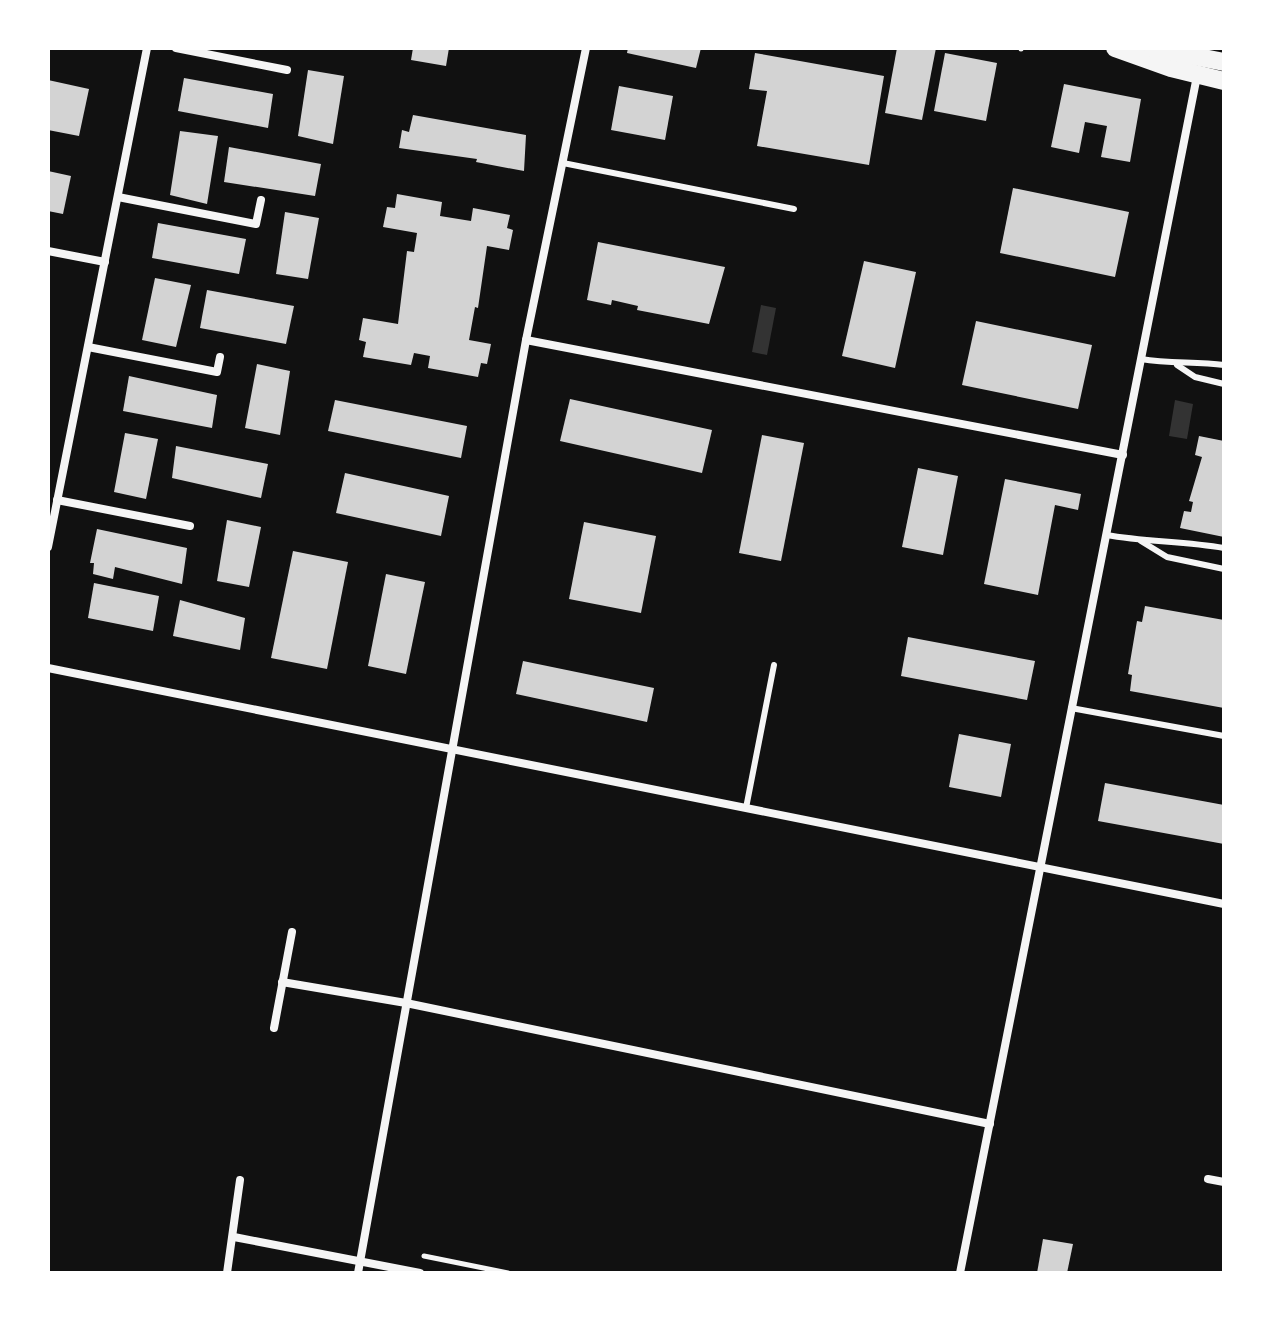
<svg xmlns="http://www.w3.org/2000/svg" width="1272" height="1321" viewBox="0 0 1272 1321" font-family="'Libre Baskerville',serif">
<rect width="100%" height="100%" fill="#111"/>
<!-- water -->
<g fill="#333">
<polygon points="761,305 776,308 767,355 752,352"/>
<polygon points="1175,400 1193,404 1187,439 1169,436"/>
</g>
<!-- building -->
<g fill="#d3d3d3">
<polygon points="413,48 449,48 446,66 411,60"/>
<polygon points="628,48 701,48 696,68 627,53"/>
<polygon points="897,48 936,48 922,120 885,113"/>
<polygon points="755,53 884,76 869,165 757,146 767,91 749,89"/>
<polygon points="945,53 997,63 986,121 934,111"/>
<polygon points="308,70 344,76 333,144 298,136"/>
<polygon points="184,78 273,94 268,128 178,111"/>
<polygon points="48,80 89,89 79,136 48,130"/>
<polygon points="1064,84 1141,99 1130,162 1101,157 1107,126 1085,122 1079,153 1051,147"/>
<polygon points="619,86 673,96 665,140 611,130"/>
<polygon points="413,115 526,135 524,171 476,162 477,159 399,148 402,130 409,132"/>
<polygon points="180,131 218,136 207,204 170,195"/>
<polygon points="229,147 321,164 315,196 224,182"/>
<polygon points="48,171 71,176 63,214 48,211"/>
<polygon points="1013,188 1129,212 1115,277 1000,253"/>
<polygon points="397,194 442,202 440,216 471,221 473,208 510,215 507,228 513,230 509,250 487,246 478,308 475,307 469,340 491,344 487,364 481,363 478,377 428,368 430,356 414,353 411,365 363,357 366,342 359,340 363,318 398,324 407,251 414,252 417,233 383,227 387,207 395,208"/>
<polygon points="285,212 319,218 308,279 276,274"/>
<polygon points="158,223 246,239 239,274 152,258"/>
<polygon points="598,242 725,267 709,324 637,310 638,306 612,300 611,305 587,300"/>
<polygon points="864,261 916,272 895,368 842,356"/>
<polygon points="155,278 191,285 176,347 142,340"/>
<polygon points="207,290 294,306 286,344 200,328"/>
<polygon points="976,321 1092,345 1078,409 962,385"/>
<polygon points="257,364 290,371 280,435 245,428"/>
<polygon points="129,376 217,395 212,428 123,411"/>
<polygon points="570,399 712,430 702,473 560,441"/>
<polygon points="335,400 467,426 461,458 328,431"/>
<polygon points="125,433 158,439 146,499 114,492"/>
<polygon points="762,435 804,443 781,561 739,553"/>
<polygon points="1199,436 1224,441 1224,537 1180,528 1184,511 1191,512 1193,502 1189,501 1202,457 1195,455"/>
<polygon points="176,446 268,464 261,498 172,478"/>
<polygon points="918,468 958,476 943,555 902,547"/>
<polygon points="345,473 449,496 441,536 336,513"/>
<polygon points="1005,479 1081,494 1078,510 1055,505 1038,595 984,584"/>
<polygon points="227,520 261,527 249,587 217,581"/>
<polygon points="584,522 656,536 641,613 569,599"/>
<polygon points="97,529 187,548 182,584 115,567 113,579 93,574 94,563 90,563"/>
<polygon points="293,551 348,562 327,669 271,658"/>
<polygon points="386,574 425,582 406,674 368,666"/>
<polygon points="94,583 159,596 153,631 88,618"/>
<polygon points="180,600 245,618 240,650 173,636"/>
<polygon points="1145,606 1224,620 1224,708 1130,691 1132,675 1128,674 1137,621 1142,622"/>
<polygon points="908,637 1035,661 1027,700 901,676"/>
<polygon points="523,661 654,688 647,722 516,694"/>
<polygon points="959,734 1011,744 1001,797 949,787"/>
<polygon points="1105,783 1224,805 1224,844 1098,821"/>
<polygon points="1043,1239 1073,1244 1067,1273 1037,1273"/>
</g>
<g fill="none" stroke-linecap="round" stroke-linejoin="round">
<!-- path -->
<g stroke="#f5f5f5" stroke-width="5">
<polyline points="1021,49 1021,48"/>
<polyline points="424,1256 508,1273"/>
</g>
<!-- service -->
<g stroke="#f5f5f5" stroke-width="6">
<polyline points="563,163 794,209"/>
<path d="M1141,359c29,5 55,2 83,6"/>
<polyline points="1177,365 1195,377 1224,384"/>
<path d="M1106,535c40,7 78,6 118,13"/>
<polyline points="1141,541 1167,557 1224,569"/>
<polyline points="1071,708 1224,736"/>
<polyline points="746,808 774,665"/>
</g>
<!-- minor -->
<g stroke="#f5f5f5" stroke-width="8">
<polyline points="176,48 287,70"/>
<polyline points="118,197 256,224 261,200"/>
<polyline points="48,251 105,262"/>
<polyline points="526,340 1123,455"/>
<polyline points="88,347 217,372 220,357"/>
<polyline points="57,500 190,526"/>
<polyline points="48,547 147,48"/>
<polyline points="48,668 1224,904"/>
<polyline points="282,982 406,1003 990,1124"/>
<polyline points="274,1028 292,932"/>
<polyline points="1208,1179 1224,1182"/>
<polyline points="234,1237 420,1273"/>
<polyline points="227,1273 240,1180"/>
<polyline points="358,1273 526,340 586,48"/>
<polyline points="960,1273 1197,76"/>
</g>
<!-- primary -->
<g stroke="#f5f5f5" stroke-width="18">
<polyline points="1115,48 1171,68 1224,81"/>
<polyline points="1153,48 1224,62"/>
</g>
</g>
<!-- border -->
<rect width="1272" height="1321" fill="none" stroke="#ffffff" stroke-width="100"/>
</svg>
